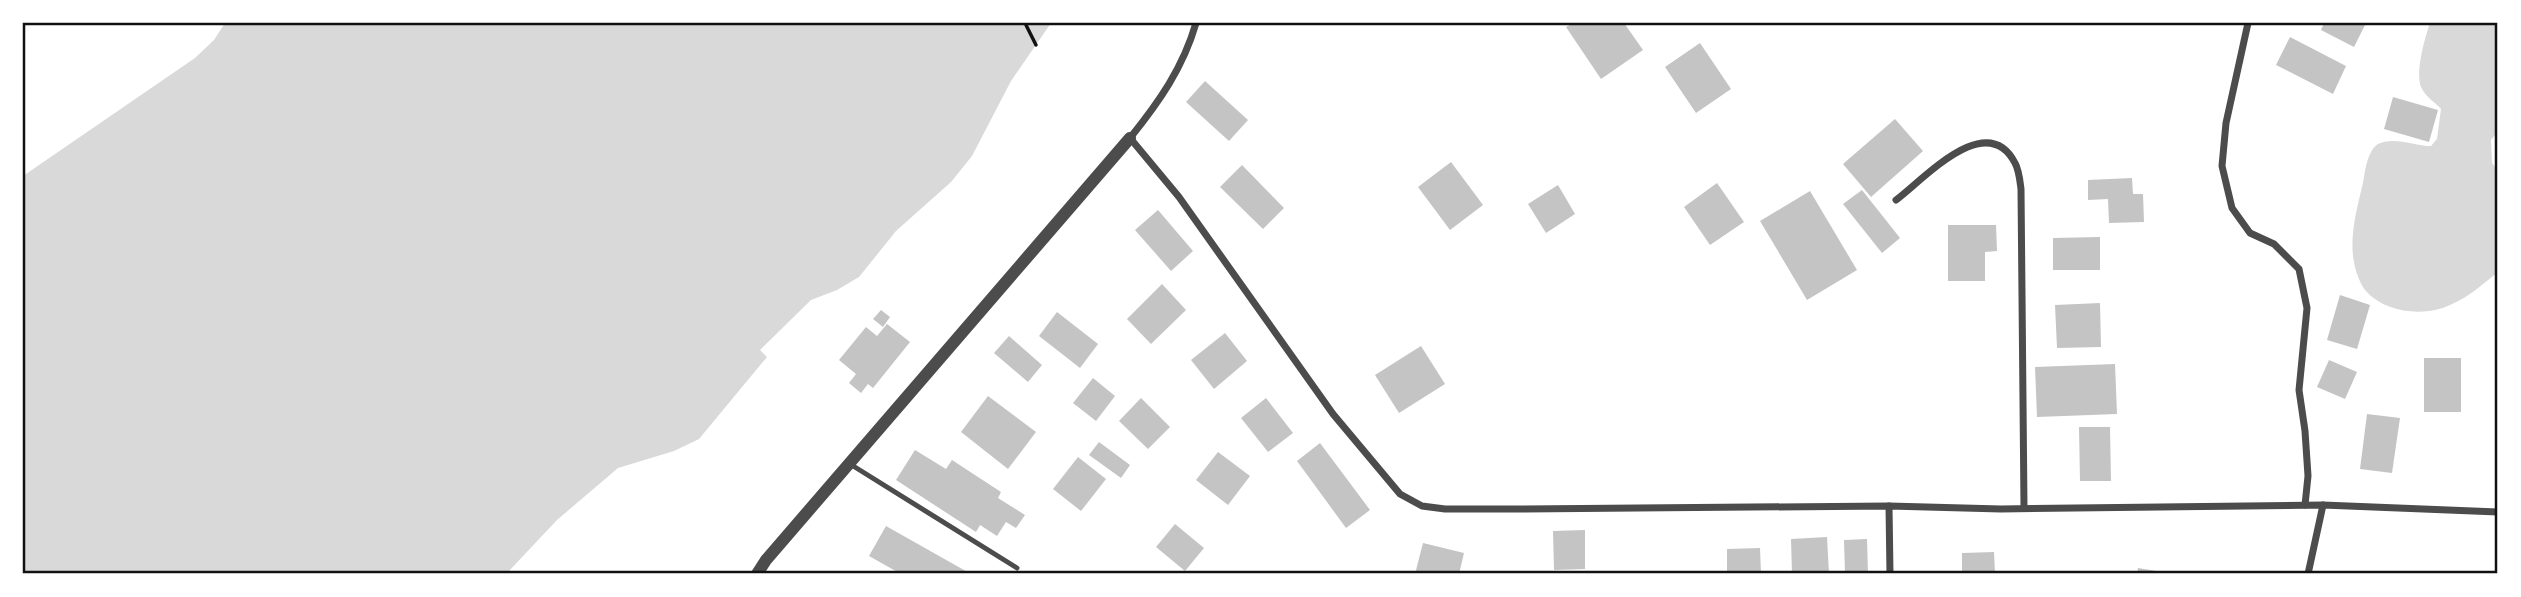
<svg xmlns="http://www.w3.org/2000/svg" width="2521" height="597" viewBox="0 0 2521 597" font-family="'Noto Sans',sans-serif">
<rect width="100%" height="100%" fill="#fff"/>
<!-- water -->
<g fill="#d9d9d9">
<polygon points="225,23 1051,23 1011,81 972,156 951,182 896,231 859,277 837,290 811,300 760,350 767,357 699,439 674,451 618,468 557,520 506,574 23,574 23,176 195,58 214,40"/>
<path d="M2430,23h68v108l-7,9 1,23 6,8v101c-15,12 -29,25 -48,33 -25,12 -65,8 -84,-14 -5,-5 -11,-21 -12,-29 -5,-25 3,-54 9,-79 2,-11 4,-32 15,-39 15,-8 37,2 53,2l6,-7 4,-30c-6,-7 -15,-12 -19,-20 -8,-13 3,-52 8,-66z"/>
</g>
<!-- building -->
<g fill="#c4c4c4">
<polygon points="1573,23 1624,23 1643,50 1601,79 1566,27"/>
<polygon points="2324,23 2366,23 2354,47 2321,30"/>
<polygon points="2290,37 2346,66 2333,94 2276,65"/>
<polygon points="1700,43 1731,89 1696,113 1665,67"/>
<polygon points="1205,81 1248,120 1229,141 1186,102"/>
<polygon points="2393,97 2438,110 2429,142 2384,129"/>
<polygon points="1895,119 1923,151 1871,197 1843,164"/>
<polygon points="1451,162 1483,205 1450,230 1418,187"/>
<polygon points="1242,165 1284,208 1263,229 1220,187"/>
<polygon points="2132,178 2133,194 2143,194 2144,222 2109,223 2108,199 2088,200 2088,180"/>
<polygon points="1717,183 1744,222 1710,245 1684,207"/>
<polygon points="1558,185 1575,214 1546,233 1528,204"/>
<polygon points="1862,190 1900,238 1882,253 1843,204"/>
<polygon points="1810,191 1857,270 1807,300 1760,221"/>
<polygon points="1158,210 1193,251 1171,271 1135,230"/>
<polygon points="1948,225 1996,225 1997,251 1985,252 1985,281 1948,281"/>
<polygon points="2100,237 2100,270 2053,270 2053,238"/>
<polygon points="1162,284 1186,310 1151,344 1127,319"/>
<polygon points="2340,295 2370,305 2357,349 2327,340"/>
<polygon points="2100,303 2101,347 2057,348 2055,305"/>
<polygon points="881,310 890,317 883,327 873,319"/>
<polygon points="1057,312 1098,344 1080,368 1039,336"/>
<polygon points="887,324 910,342 873,388 868,384 861,393 849,383 856,374 839,360 866,327 877,336"/>
<polygon points="1225,333 1247,361 1214,389 1191,360"/>
<polygon points="1009,336 1042,365 1028,382 994,353"/>
<polygon points="1421,346 1445,384 1399,413 1375,375"/>
<rect x="2424" y="358" width="37" height="54"/>
<polygon points="2329,360 2357,372 2345,399 2317,387"/>
<polygon points="2115,364 2117,414 2037,417 2035,367"/>
<polygon points="1093,378 1115,396 1096,421 1073,403"/>
<polygon points="988,396 1036,432 1008,469 961,432"/>
<polygon points="1141,398 1170,427 1148,449 1119,421"/>
<polygon points="1266,398 1293,433 1268,452 1241,418"/>
<polygon points="2367,414 2400,418 2392,473 2360,469"/>
<polygon points="2079,427 2110,427 2111,481 2080,481"/>
<polygon points="1099,442 1130,465 1121,478 1089,455"/>
<polygon points="1320,443 1370,510 1346,528 1297,461"/>
<polygon points="915,450 946,469 952,460 1001,492 998,498 1025,515 1016,528 1006,522 997,536 980,525 976,532 896,480"/>
<polygon points="1218,452 1250,476 1228,505 1196,480"/>
<polygon points="1078,457 1106,479 1081,511 1053,489"/>
<polygon points="1175,524 1204,548 1185,571 1156,547"/>
<polygon points="886,526 971,574 901,574 869,556"/>
<polygon points="1585,530 1585,569 1554,570 1553,531"/>
<polygon points="1827,537 1829,574 1792,574 1791,539"/>
<polygon points="1867,539 1868,574 1845,574 1844,540"/>
<polygon points="1423,543 1464,553 1459,574 1415,574"/>
<polygon points="1760,548 1761,574 1727,574 1727,549"/>
<polygon points="1994,552 1995,574 1962,574 1962,553"/>
<polygon points="2138,568 2169,573 2169,574 2137,574"/>
</g>
<g fill="none" stroke-linecap="round" stroke-linejoin="round">
<!-- path -->
<polyline stroke="#111" stroke-width="3.5" points="1026,25 1036,45"/>
<!-- service -->
<polyline stroke="#4c4c4c" stroke-width="5" points="850,464 1017,568"/>
<!-- minor -->
<g stroke="#4c4c4c" stroke-width="7">
<path d="M1196,23c-13,45 -37,79 -66,115l49,59 154,217 67,80 22,12 23,3h66l378,-3 112,3 322,-4 175,7"/>
<polyline points="2248,23 2226,123 2222,166 2232,208 2250,233 2274,244 2299,269 2307,308 2299,390 2305,431 2308,476 2305,505"/>
<path d="M1896,200c29,-22 91,-91 119,-37 4,7 5,18 6,26l3,318"/>
<polyline points="1889,506 1890,574"/>
<polyline points="2308,574 2323,505"/>
</g>
<!-- tertiary -->
<polyline stroke="#4c4c4c" stroke-width="12" points="757,574 766,560 1130,138"/>
</g>
<!-- border -->
<rect width="2521" height="597" fill="none" stroke="#ffffff" stroke-width="49"/>
<rect x="24" y="24" width="2472" height="548" fill="none" stroke="#111" stroke-width="2.5"/>
</svg>
